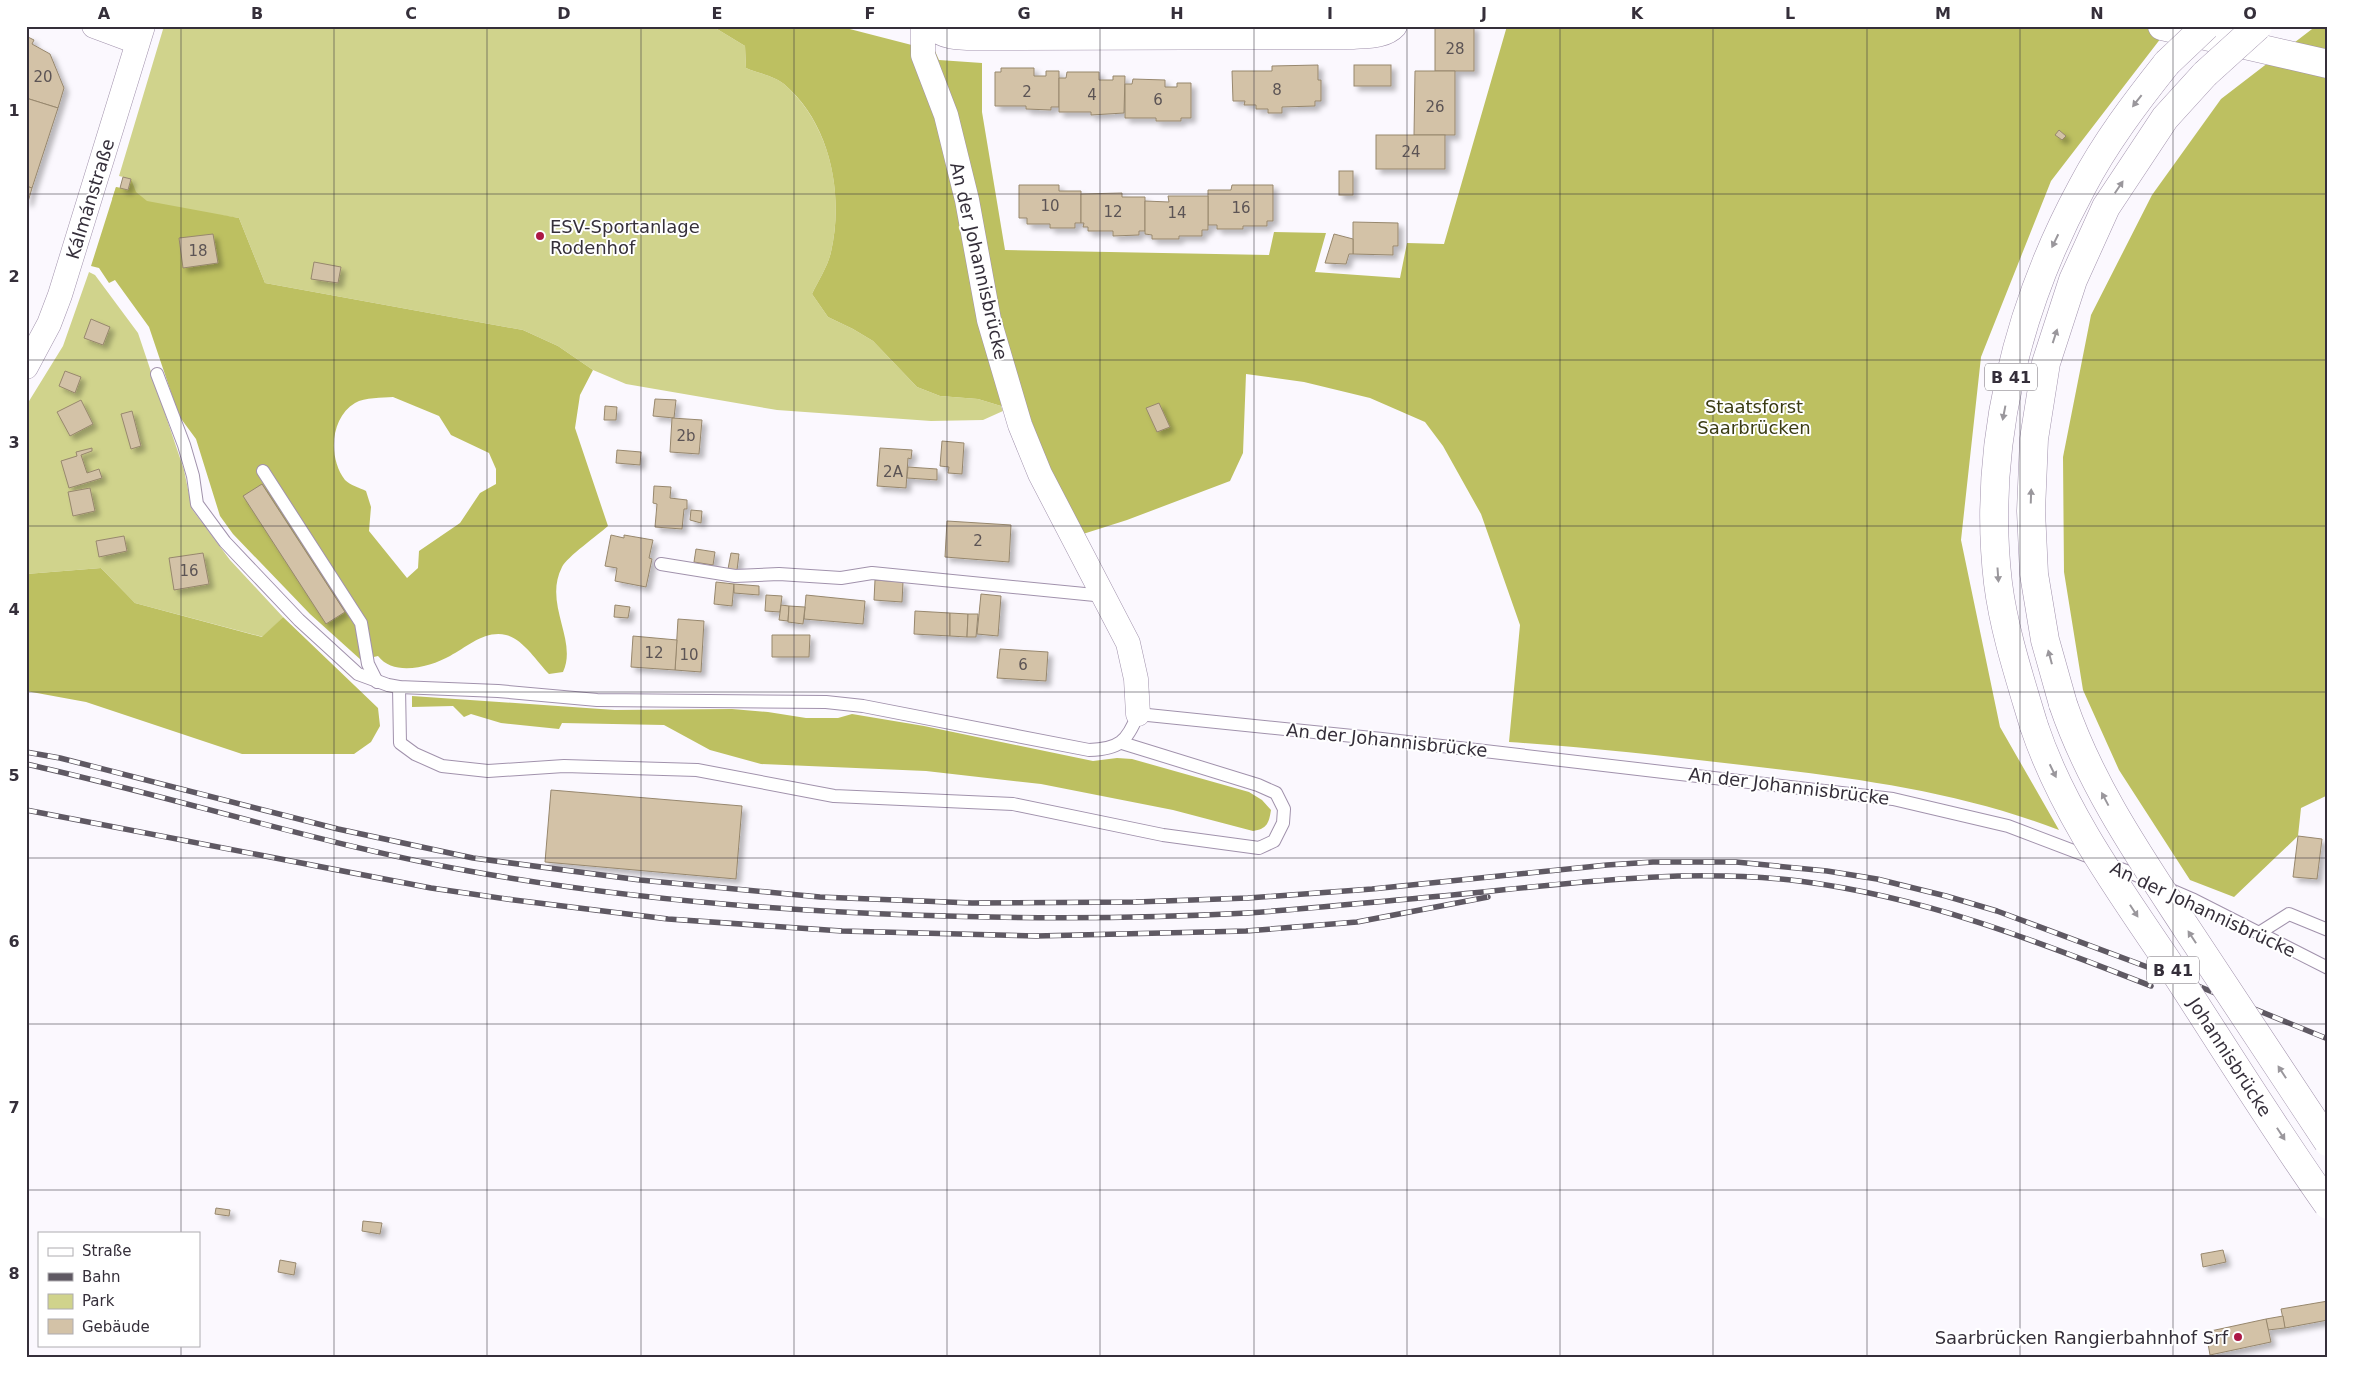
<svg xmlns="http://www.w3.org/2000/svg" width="2354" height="1384" viewBox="0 0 2354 1384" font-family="'DejaVu Sans',sans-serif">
<defs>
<filter id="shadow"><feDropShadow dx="4.5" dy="4.5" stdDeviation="2.5" flood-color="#0004"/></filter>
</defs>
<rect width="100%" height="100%" fill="#fbf8fe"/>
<!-- green -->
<g fill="#d0d38c">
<path d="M164,26h554l-1,3 28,17 1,22c11,5 29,8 38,16 47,41 60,110 47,168 -3,14 -13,29 -19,42l16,23 25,12 20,12 44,46 23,9 38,3 23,7 2,5 -20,9 -52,1 -154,-11 -151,-26 -33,-14 -35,-24 -35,-16 -258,-47 -26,-65 -127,-19 4,-12 12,3 3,-11 -12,-3z"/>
<polygon points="89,272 95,275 138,333 184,470 192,509 230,560 283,617 263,637 135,603 101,568 26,574 26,406 63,346"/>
</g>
<!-- forest -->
<g fill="#bdc061" fill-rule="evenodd">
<path d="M718,26h120l97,25 4,9 43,3v49l23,138 264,5 5,-23 52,1 -11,39 85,6 7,-35 37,1 63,-218h669l-15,12 -110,143 -70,176 -20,183 39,187 59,103c-105,-40 -207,-52 -317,-65 -78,-9 -155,-18 -233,-23l11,-117 -39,-111 -38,-68 -18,-24 -55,-24 -66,-16 -58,-8 -3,79 -13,28 -103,39 -44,14 -32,-61 -27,-72 -23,5 -23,-7 -38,-3 -23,-9 -44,-46 -20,-12 -25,-12 -16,-23c6,-13 16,-28 19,-42 13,-57 0,-128 -47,-168 -9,-8 -27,-11 -38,-16l-1,-22 -28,-17z"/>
<polygon points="2316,26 2328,26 2328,795 2301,808 2298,836 2234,897 2190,880 2119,770 2083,690 2064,572 2063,457 2091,315 2152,195 2221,99"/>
<path d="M131,179l5,13 11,9 92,17 26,65 258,47 35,16 35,24 -13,25 -5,33 33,98c-10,9 -41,31 -46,41 -19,37 16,73 1,105l-14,2c-12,-12 -26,-35 -43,-39 -21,-5 -39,12 -56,21 -20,11 -56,21 -72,0l-17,4 -51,-46 -77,-80 -13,-18 -24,-77 -17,-23 -30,-89 -34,-47 -6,3 -10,-15 -8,-2 25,-79 12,3zM393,397l46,19 12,19 38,18 7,16v15l-16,9 -20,30 -41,28 -1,17 -11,10 -38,-47 2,-24 -5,-16c-6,-3 -16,-6 -21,-11 -17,-22 -15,-62 10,-77 10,-6 27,-5 38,-6z"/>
<polygon points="101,568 135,603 262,637 283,617 378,708 380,726 371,742 354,754 242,754 86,702 26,691 26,574"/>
<path d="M412,696l203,14 117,-1 36,3 38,6h32l14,-4 72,12 169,35 24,-3 15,1 117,33 13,8 9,10c-2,13 -4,19 -18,21l-80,-21 -132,-26 -115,-13 -165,-7 -51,-14 -46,-25 -102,-2 -3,6 -58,-6 -30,-9 -7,3 -11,-11 -41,1z"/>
</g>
<!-- building -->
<g fill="#d3c2a7" stroke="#97876d" filter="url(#shadow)">
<rect x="1435" y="26" width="39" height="45"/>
<polygon points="26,36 34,40 32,44 50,54 64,88 58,108 26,98"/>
<polygon points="1318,65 1318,80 1321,80 1321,101 1315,101 1315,106 1282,107 1282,113 1268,113 1268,109 1256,109 1256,105 1244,105 1245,101 1233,101 1232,71 1272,71 1272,66"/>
<rect x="1354" y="65" width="37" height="21"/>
<polygon points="1001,68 1034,68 1034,76 1046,76 1046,71 1059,71 1059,107 1051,107 1051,110 1026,109 1026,106 995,106 995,72 1001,72"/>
<polygon points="1415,71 1455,71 1455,135 1414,135"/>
<polygon points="1067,72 1099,72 1099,80 1113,80 1113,76 1125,76 1124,113 1091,115 1091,112 1059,112 1059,78 1066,78"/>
<polygon points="1133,79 1165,80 1165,87 1177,87 1177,83 1191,83 1191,118 1181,118 1181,121 1156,121 1156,118 1125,118 1125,84 1132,84"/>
<polygon points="26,98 58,108 32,188 26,186"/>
<polygon points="2059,130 2066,136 2062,140 2055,135"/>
<rect x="1376" y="135" width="69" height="34"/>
<rect x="1339" y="171" width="14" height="24"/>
<polygon points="123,177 131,179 128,190 120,188"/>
<polygon points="1019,185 1059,185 1059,191 1081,191 1081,223 1075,223 1075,228 1050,228 1050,224 1027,224 1027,218 1019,218"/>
<polygon points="1232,185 1273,185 1273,221 1267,221 1267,226 1243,226 1243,229 1217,229 1217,225 1208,225 1208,190 1231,190"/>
<polygon points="26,186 32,188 28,202 26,202"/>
<polygon points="1122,193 1122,197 1145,197 1145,231 1139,231 1139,235 1113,236 1113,231 1088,231 1088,227 1083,227 1084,223 1081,223 1081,194"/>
<polygon points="1168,196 1208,196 1208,230 1202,230 1202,236 1179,236 1179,239 1152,239 1152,235 1145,234 1145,201 1169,202"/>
<polygon points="1353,222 1398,223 1398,246 1393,246 1393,255 1353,254"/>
<polygon points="213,234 218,263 183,268 179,238"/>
<polygon points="1334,234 1353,239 1353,254 1349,254 1346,264 1325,263"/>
<polygon points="314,262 341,267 338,283 311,279"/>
<polygon points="91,319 110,327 103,345 84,338"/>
<polygon points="65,371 81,377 75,393 59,386"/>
<polygon points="655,399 676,400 674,418 653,416"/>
<polygon points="81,400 93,424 70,436 57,412"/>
<polygon points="1159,403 1170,427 1157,432 1146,408"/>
<polygon points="605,406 617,407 616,420 604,420"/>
<polygon points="132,411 141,446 131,449 121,414"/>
<polygon points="672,418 702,420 699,454 670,452"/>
<polygon points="942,441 964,443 962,474 948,473 949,467 940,466"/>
<polygon points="92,448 92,451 81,455 87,473 99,469 102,478 69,488 61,461 77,456 76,452"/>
<polygon points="880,448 912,450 911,459 908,458 906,488 877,486"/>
<polygon points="617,450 641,452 640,465 616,463"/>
<polygon points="908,467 937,469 937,480 907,478"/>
<polygon points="262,484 345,612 326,624 243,496"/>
<polygon points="654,486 671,487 670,498 687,500 687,509 684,509 682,529 655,527 657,504 653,503"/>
<polygon points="90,488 95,511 73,516 68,492"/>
<polygon points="691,510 702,511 701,523 690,520"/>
<polygon points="947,521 1011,525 1009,562 945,557"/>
<polygon points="611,535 624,538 624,535 653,540 649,558 652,559 646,587 615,581 617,568 605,566"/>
<polygon points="124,536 127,551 99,557 96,541"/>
<polygon points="696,549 715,552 713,565 694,562"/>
<polygon points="203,553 209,584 174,590 169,558"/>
<polygon points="731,553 739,554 737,570 728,569"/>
<polygon points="875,580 903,582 902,602 874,600"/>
<polygon points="716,582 734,584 732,606 714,604"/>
<polygon points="734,584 759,586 759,595 734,593"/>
<polygon points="981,594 1001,596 998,636 977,634"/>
<polygon points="766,595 782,596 780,612 765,611"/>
<polygon points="806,595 865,601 863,624 804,619"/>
<polygon points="615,605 630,607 628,618 614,617"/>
<polygon points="781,605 789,606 788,621 779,620"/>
<polygon points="789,606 805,607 803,624 788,622"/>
<polygon points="915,611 950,613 950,636 914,634"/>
<polygon points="950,613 968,614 967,637 950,636"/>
<polygon points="968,614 978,614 976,637 967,637"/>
<polygon points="678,619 704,621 701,672 675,670"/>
<polygon points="772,635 810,635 809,657 772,657"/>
<polygon points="633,636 677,640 675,670 631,667"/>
<polygon points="1000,649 1048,652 1046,681 997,678"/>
<polygon points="551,790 742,806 736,879 545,862"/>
<polygon points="2298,836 2322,839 2317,879 2293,877"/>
<polygon points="216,1208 230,1210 229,1216 215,1214"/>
<polygon points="363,1221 382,1223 380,1234 362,1231"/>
<polygon points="2223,1250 2226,1262 2203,1267 2201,1254"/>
<polygon points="280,1260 296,1263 294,1275 278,1272"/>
<polygon points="2328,1301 2328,1320 2285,1328 2281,1309"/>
<polygon points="2283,1316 2285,1328 2268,1330 2266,1319"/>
<polygon points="2266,1319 2271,1342 2210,1355 2206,1332"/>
</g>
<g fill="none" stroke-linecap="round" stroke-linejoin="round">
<defs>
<g id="lane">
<path d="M157,374l27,71 9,31 4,28 28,38 74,78 59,54 30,11 11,2 99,4 99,9 229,2 37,4 226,44c30,-1 38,-8 49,-36l244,25 511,60 115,27 121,46 65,28 134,68"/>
<polyline points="263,471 361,623 368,664 377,682"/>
<polyline points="661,564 735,576 779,574 841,578 872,573 1105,596"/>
<polyline points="399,687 400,743 415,754 442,766 488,771 564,766 697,770 834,796 1013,804 1163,835 1259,848 1274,841 1283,823 1284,809 1276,793 1258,785 1122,743"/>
<polyline points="2259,933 2289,914 2328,930"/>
</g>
<g id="street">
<polyline points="94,26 137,42"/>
<polyline points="923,26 923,55 946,115 967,200 989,320 1020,425 1040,474 1128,643 1136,679 1138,714"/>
<path d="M930,26c13,12 28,12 45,12l378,-1c14,-1 32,0 42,-11"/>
<polyline points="26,367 49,324 60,295 143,26"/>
</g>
<polyline id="secondary" points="2162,26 2328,64"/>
<g id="highway">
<polyline points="2063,704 2045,640 2034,574 2031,511 2034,439 2046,363 2073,280 2106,207 2165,118 2205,74"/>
<path d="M2034,726c-14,-47 -30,-95 -36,-143 -16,-136 19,-276 84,-396 23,-44 54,-85 85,-124"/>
</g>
</defs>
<!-- lane casing -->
<use href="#lane" stroke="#a192ac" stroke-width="14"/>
<!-- street casing -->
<use href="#street" stroke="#a192ac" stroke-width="25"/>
<!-- secondary casing -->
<use href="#secondary" stroke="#a192ac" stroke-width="29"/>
<!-- highway casing -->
<use href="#highway" stroke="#a192ac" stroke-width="29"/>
<!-- lane -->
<use href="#lane" stroke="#fff" stroke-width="12"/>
<!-- street -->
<use href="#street" stroke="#fff" stroke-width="24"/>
<!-- secondary -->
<use href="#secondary" stroke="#fff" stroke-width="28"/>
<!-- highway -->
<use href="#highway" stroke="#fff" stroke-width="28"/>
<defs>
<g id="rail">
<polyline points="26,752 60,758 338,829 473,858 640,880 820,897 972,903 1136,902 1248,898 1372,889 1607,865 1653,862 1736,862 1827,871 1877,879 1946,896 1997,911 2193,984 2328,1039"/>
<path d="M26,764c148,33 294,80 443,107 144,26 297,39 442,44 112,4 225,4 337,-2 57,-4 115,-10 172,-15 127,-11 252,-32 379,-17 126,16 235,59 352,105"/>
<polyline points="26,810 431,888 514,900 668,919 842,931 1036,936 1246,931 1357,922 1488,897"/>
</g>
</defs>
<!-- rail casing -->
<use href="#rail" stroke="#5f5963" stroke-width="5.5"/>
<!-- rail -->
<use href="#rail" stroke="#fff" stroke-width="4" stroke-dasharray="11" stroke-linecap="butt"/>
<defs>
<g id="highway-bridge">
<polyline points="2167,63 2206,26"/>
<polyline points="2205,74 2258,26"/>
<path d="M2063,704c28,82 77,153 124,225 47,71 94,142 141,213"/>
<path d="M2034,726c30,90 90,170 142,248 50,77 99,156 152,231"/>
</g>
</defs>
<!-- highway-bridge casing -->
<use href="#highway-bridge" stroke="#a192ac" stroke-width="29" stroke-linecap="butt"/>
<!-- highway-bridge -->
<use href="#highway-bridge" stroke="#fff" stroke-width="28"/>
</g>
<!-- one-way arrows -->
<defs><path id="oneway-solid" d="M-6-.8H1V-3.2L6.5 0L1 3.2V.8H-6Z" transform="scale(1.25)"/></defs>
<g fill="#9a979c">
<use href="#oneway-solid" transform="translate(2137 101) rotate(128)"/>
<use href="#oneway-solid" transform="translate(2119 187) rotate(-56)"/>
<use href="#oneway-solid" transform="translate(2055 241) rotate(116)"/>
<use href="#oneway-solid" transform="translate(2055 336) rotate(-72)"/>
<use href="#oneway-solid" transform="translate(2004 413) rotate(101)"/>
<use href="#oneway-solid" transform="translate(2031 496) rotate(-88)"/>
<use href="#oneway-solid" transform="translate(1998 575) rotate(86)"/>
<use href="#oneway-solid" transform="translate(2050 657) rotate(-105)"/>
<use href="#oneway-solid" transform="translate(2053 771) rotate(64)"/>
<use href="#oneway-solid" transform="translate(2105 799) rotate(-118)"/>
<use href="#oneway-solid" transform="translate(2134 911) rotate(57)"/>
<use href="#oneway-solid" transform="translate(2192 937) rotate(-123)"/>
<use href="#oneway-solid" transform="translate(2282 1072) rotate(-123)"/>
<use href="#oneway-solid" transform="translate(2281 1134) rotate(57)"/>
</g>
<!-- grid -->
<path fill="none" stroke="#352f3a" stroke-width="1" stroke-opacity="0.55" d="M181,26v1207M334,26v1332M487,26v1332M641,26v1332M794,26v1332M947,26v1332M1100,26v1332M1254,26v1332M1407,26v1332M1560,26v1332M1713,26v1332M1867,26v1332M2020,26v1332M2173,26v1332M26,194h2302M26,360h2302M26,526h2302M26,692h2302M26,858h2302M26,1024h2302M26,1190h2302M181,1345v13"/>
<!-- markers -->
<g fill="#ac1845" stroke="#fff" stroke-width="2">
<circle cx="540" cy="236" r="5"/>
<circle cx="2238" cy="1337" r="5"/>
</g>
<g text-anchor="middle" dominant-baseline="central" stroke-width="4" stroke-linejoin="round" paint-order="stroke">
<!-- number labels -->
<g font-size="15" fill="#5c5455">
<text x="1455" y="49">28</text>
<text x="43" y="77">20</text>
<text x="1277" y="90">8</text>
<text x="1027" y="92">2</text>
<text x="1092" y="95">4</text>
<text x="1158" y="100">6</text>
<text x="1435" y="107">26</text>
<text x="1411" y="152">24</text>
<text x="1050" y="206">10</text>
<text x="1241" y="208">16</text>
<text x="1113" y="212">12</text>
<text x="1177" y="213">14</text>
<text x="198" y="251">18</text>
<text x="686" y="436">2b</text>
<text x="893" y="472">2A</text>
<text x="978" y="541">2</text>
<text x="189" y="571">16</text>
<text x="654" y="653">12</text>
<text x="689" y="655">10</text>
<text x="1023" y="665">6</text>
</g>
<!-- shield labels -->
<g fill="#fff" stroke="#726d75" stroke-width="1">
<rect x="1985" y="363.5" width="52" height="27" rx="4"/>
<rect x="2147" y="956.5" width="52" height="27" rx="4"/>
</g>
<g font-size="16" font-weight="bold" fill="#352f3a">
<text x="2011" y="377">B 41</text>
<text x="2173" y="970">B 41</text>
</g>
<!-- street labels -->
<g font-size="18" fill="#352f3a" stroke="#fff">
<text transform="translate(90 199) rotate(-73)">Kálmánstraße</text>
<text transform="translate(979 261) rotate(77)">An der Johannisbrücke</text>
<text transform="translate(1387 740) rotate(6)">An der Johannisbrücke</text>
<text transform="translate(1789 786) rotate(7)">An der Johannisbrücke</text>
<text transform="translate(2203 909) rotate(25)">An der Johannisbrücke</text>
<text transform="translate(2230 1057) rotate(57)">Johannisbrücke</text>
</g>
<!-- poi labels -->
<g font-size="18" fill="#352f3a" stroke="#fff" text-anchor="start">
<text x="550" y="226">ESV-Sportanlage<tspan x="550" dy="21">Rodenhof</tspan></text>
<text x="2228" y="1337" text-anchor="end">Saarbrücken Rangierbahnhof Srf</text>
</g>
<!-- park labels -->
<g font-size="18" fill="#3a3b13" stroke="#fff">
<text x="1754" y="406">Staatsforst<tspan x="1754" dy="21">Saarbrücken</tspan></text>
</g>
</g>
<!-- border -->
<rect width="2354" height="1384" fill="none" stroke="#ffffff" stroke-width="55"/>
<!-- legend -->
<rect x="38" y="1232" width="162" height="115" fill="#ffffff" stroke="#aeacb0"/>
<rect x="48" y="1248" width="25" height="8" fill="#ffffff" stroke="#aeacb0"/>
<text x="82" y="1256" font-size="15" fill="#352f3a">Straße</text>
<rect x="48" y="1273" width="25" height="8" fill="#5f5963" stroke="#aeacb0"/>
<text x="82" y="1282" font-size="15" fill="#352f3a">Bahn</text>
<rect x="48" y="1294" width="25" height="15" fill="#d0d38c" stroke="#aeacb0"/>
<text x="82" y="1306" font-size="15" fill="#352f3a">Park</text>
<rect x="48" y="1319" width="25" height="15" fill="#d3c2a7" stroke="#aeacb0"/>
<text x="82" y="1332" font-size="15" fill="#352f3a">Gebäude</text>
<rect x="28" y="28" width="2298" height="1328" fill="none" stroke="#352f3a" stroke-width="2"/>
<g font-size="16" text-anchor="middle" font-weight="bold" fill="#352f3a">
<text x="104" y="19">A</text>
<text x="257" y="19">B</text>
<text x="411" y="19">C</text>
<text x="564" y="19">D</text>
<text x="717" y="19">E</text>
<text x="870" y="19">F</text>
<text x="1024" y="19">G</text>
<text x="1177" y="19">H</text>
<text x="1330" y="19">I</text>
<text x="1484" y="19">J</text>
<text x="1637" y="19">K</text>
<text x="1790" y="19">L</text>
<text x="1943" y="19">M</text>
<text x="2097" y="19">N</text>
<text x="2250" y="19">O</text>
<text x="14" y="116">1</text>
<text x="14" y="282">2</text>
<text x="14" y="448">3</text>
<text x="14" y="615">4</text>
<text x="14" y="781">5</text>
<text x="14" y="947">6</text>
<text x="14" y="1113">7</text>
<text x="14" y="1279">8</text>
</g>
</svg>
